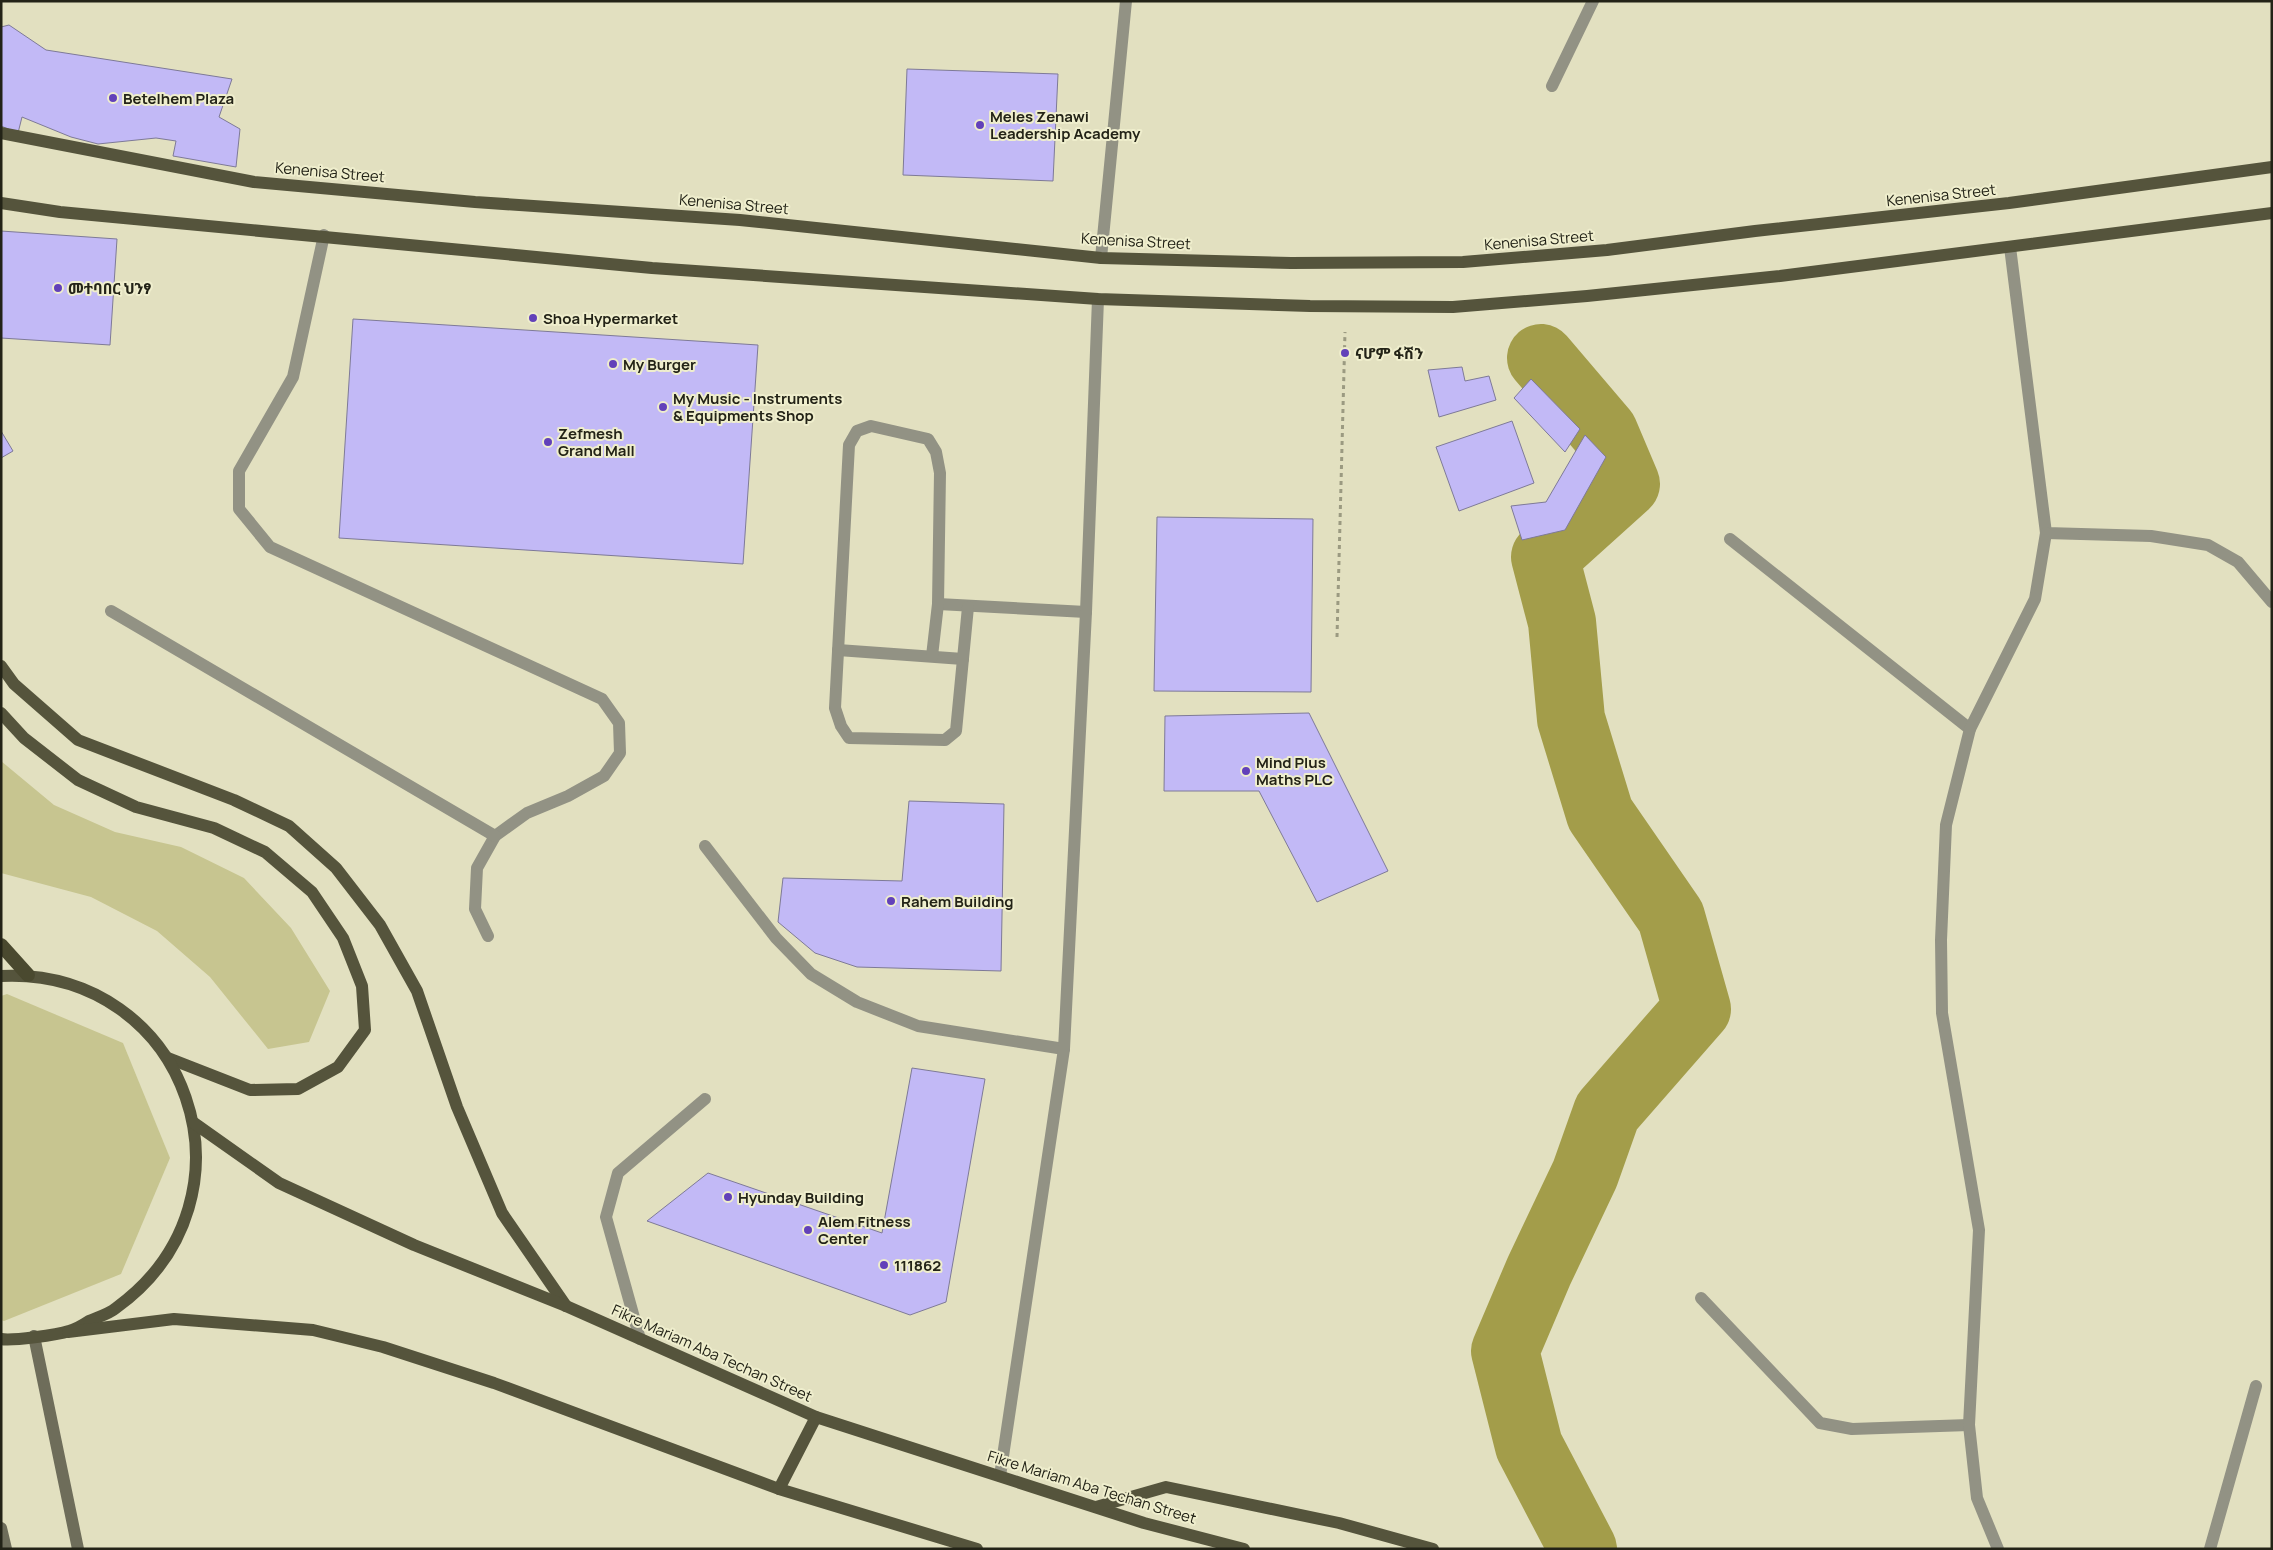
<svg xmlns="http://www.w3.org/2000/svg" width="2273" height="1550" viewBox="0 0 2273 1550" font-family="Manrope,'Noto Sans Ethiopic',sans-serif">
<rect width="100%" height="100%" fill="#e2e0c0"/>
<!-- green -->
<g fill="#c7c590">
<polygon points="1,761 54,805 115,832 181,847 244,878 291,928 330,991 309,1042 268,1049 210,977 157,931 91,897 1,873"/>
<polygon points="7,994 123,1043 170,1158 121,1274 4,1321 1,1320 1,996"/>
</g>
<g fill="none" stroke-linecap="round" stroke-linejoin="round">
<!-- river -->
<polyline stroke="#a39d4a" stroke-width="68" points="1541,358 1604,432 1626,484 1545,557 1562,622 1571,719 1600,814 1671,917 1697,1009 1607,1112 1585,1174 1539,1271 1505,1351 1529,1446 1583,1549"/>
</g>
<!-- building -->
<g fill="#c2b9f6" stroke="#7e7a97">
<polygon points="9,25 46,50 232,79 219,117 240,129 236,167 173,156 176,141 156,138 98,144 71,137 22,117 18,133 1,126 1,27"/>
<polygon points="907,69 1058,74 1053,181 903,175"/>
<polygon points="1,231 117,239 110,345 1,338"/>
<polygon points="353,319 758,345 743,564 339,538"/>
<polygon points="1462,367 1465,381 1489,376 1496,400 1439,417 1428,370"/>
<polygon points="1531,379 1580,429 1565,452 1514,398"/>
<polygon points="1512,421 1534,483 1459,511 1436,447"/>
<polygon points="1,431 13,451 1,458"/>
<polygon points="1585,435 1606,457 1565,530 1522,540 1511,506 1546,502"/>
<polygon points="1157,517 1313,519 1311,692 1154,691"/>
<polygon points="1309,713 1388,871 1317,902 1259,791 1164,791 1165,716"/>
<polygon points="909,801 1004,804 1001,971 857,967 815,953 778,922 783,878 902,881"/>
<polygon points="912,1068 985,1079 946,1302 910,1315 647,1221 708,1173 882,1233"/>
</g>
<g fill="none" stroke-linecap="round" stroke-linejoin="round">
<!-- path -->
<polyline stroke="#9b9a81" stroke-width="3" stroke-dasharray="4 4" stroke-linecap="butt" points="1337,637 1345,332"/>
<!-- service -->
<g stroke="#929284" stroke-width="12">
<polyline points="1552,86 1593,1"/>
<polyline points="324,235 293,377 239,471 239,509 270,547 602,699 619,723 620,753 604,776 568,796 527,813 495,836 477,868 475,909 488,936"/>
<polyline points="938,604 1086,612"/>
<polyline points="111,611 495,836"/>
<polyline points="838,650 963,659"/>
<polyline points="932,656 938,604 940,473 936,452 928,439 871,426 857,431 849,445 835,708 841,726 849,738 945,740 956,731 968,607"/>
<polyline points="640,1339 606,1217 618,1173 705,1099"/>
</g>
<!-- minor -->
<g stroke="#929284" stroke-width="12">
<polyline points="2010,247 2046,533 2151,536 2208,545 2238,562 2272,602"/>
<polyline points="1101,258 1126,1"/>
<polyline points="1730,539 1970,729"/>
<polyline points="705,846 776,938 811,974 857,1002 918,1026 1064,1049"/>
<polyline points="1701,1298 1820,1423 1852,1429 1969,1425"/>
<polyline points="1000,1476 1064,1049 1086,612 1098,299"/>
<polyline points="1998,1549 1977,1498 1969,1425 1979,1230 1942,1013 1941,940 1946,825 1970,729 2035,599 2046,533"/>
<polyline points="2210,1549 2256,1386"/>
</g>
<!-- secondary -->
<g stroke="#6e6d5a" stroke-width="12">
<polyline points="34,1336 78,1549"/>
<polyline points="1,1528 6,1549"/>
</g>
<!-- primary -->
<g stroke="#55543c" stroke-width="12">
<polyline points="1,133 254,182 475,202 740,220 1101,258 1291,263 1463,262 1607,250 1755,231 2009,203 2272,167"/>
<polyline points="1,203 60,212 652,268 1098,299 1310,306 1453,307 1587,296 1780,276 2272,213"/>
<polyline points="1,666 14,684 78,740 234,800 289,826 336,868 380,925 417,991 457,1107 502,1213 566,1306"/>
<polyline points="1,713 24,738 78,780 136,807 214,828 265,852 312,892 343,938 362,986 365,1030 338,1067 298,1089 250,1090 168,1058"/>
<path d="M1,976c187,-9 267,222 115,332 -7,6 -18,9 -27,13 -6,4 -13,8 -20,10 -12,4 -57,10 -68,8"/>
<polyline points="194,1123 279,1183 414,1245 566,1306 816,1417 1144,1523 1244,1549"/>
<polyline points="68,1332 174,1319 313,1330 383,1347 494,1383 779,1489 977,1549"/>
<polyline points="779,1489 816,1417"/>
<polyline points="1096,1507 1166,1487 1339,1523 1433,1549"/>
</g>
<!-- trunk -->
<polyline stroke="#4a492f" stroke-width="14" points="1,945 28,975"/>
</g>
<!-- markers -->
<g fill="#6241b9" stroke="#efeecd" stroke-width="2">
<circle cx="113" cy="98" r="5"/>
<circle cx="980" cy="125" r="5"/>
<circle cx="58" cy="288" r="5"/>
<circle cx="533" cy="318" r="5"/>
<circle cx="1345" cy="353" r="5"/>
<circle cx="613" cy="364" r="5"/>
<circle cx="663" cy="407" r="5"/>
<circle cx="548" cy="442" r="5"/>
<circle cx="1246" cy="771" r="5"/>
<circle cx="891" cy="901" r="5"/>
<circle cx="728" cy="1197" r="5"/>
<circle cx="808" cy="1230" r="5"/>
<circle cx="884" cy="1265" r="5"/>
</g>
<g text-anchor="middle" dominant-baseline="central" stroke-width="4" stroke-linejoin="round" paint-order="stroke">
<!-- poi labels -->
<g font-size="15" font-weight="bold" fill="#232317" stroke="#efeecd" text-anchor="start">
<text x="123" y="98">Betelhem Plaza</text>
<text x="990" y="116">Meles Zenawi<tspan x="990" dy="17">Leadership Academy</tspan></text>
<text x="68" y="288">መተባበር ህንፃ</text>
<text x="543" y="318">Shoa Hypermarket</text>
<text x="1355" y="353">ናሆም ፋሽን</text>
<text x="623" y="364">My Burger</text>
<text x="673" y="398">My Music - Instruments<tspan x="673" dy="17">&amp; Equipments Shop</tspan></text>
<text x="558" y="433">Zefmesh<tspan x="558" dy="17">Grand Mall</tspan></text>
<text x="1256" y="762">Mind Plus<tspan x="1256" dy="17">Maths PLC</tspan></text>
<text x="901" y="901">Rahem Building</text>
<text x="738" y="1197">Hyunday Building</text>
<text x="818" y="1221">Alem Fitness<tspan x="818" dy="17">Center</tspan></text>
<text x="894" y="1265">111862</text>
</g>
<!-- street labels -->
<g font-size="15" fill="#232317" stroke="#efeecd">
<text transform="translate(330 172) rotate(5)">Kenenisa Street</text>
<text transform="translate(1941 195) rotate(-6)">Kenenisa Street</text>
<text transform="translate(734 204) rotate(5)">Kenenisa Street</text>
<text transform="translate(1539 240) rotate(-5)">Kenenisa Street</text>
<text transform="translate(1136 241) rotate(3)">Kenenisa Street</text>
<text transform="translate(712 1353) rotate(24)">Fikre Mariam Aba Techan Street</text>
<text transform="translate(1092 1487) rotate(17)">Fikre Mariam Aba Techan Street</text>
</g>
</g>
<!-- border -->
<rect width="2273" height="1550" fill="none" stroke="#232317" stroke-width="5"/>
</svg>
